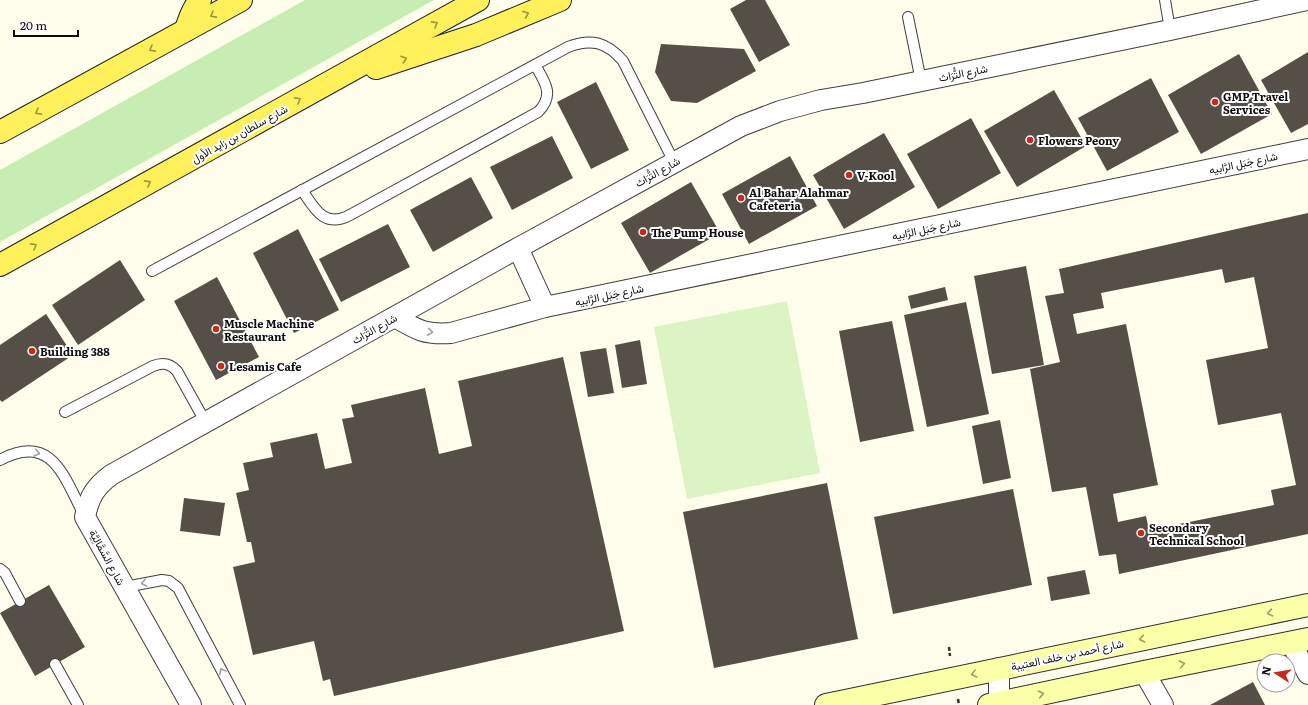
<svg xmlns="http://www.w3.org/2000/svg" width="1308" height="705" viewBox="0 0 1308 705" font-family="Literata,Vazirmatn,serif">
<rect width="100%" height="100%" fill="#fffeec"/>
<!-- green -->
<polygon fill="#c7edb2" points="305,0 434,0 0,242 0,170"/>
<!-- pitch -->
<polygon fill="#dcf3c4" points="787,301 820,473 687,499 654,327"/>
<!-- building -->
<g fill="#564f48" fill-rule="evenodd">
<polygon points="746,0 765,0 790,45 759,62 730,9"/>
<polygon points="661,44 744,49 756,71 697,103 671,101 655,72"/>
<polygon points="1308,52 1308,124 1291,133 1261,80"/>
<polygon points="1239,54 1272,114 1201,154 1168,95"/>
<polygon points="1151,78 1179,132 1107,171 1078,118"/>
<polygon points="596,82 629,150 591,169 557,102"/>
<polygon points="1054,90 1086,146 1017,187 984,131"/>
<polygon points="971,118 1001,173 938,209 907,154"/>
<polygon points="884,133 915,187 844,229 813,175"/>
<polygon points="552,136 573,178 512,210 490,167"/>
<polygon points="790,156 817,206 749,244 722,194"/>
<polygon points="471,177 493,218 433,252 410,210"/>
<polygon points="691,182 720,233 650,273 621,223"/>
<path d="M1308,213v321l-189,40 -3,-20 -17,2 -13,-69 -34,5 -22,-123 30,-7 -15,-66 19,-3 -5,-24zM1222,269l3,14 29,-6 14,71 -62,12 12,65 63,-12 15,72 -25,5 3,15 -125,25 -3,-14 -28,6 -5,-28 45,-9 -32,-161 -49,10 -4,-20 31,-6 -3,-15z"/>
<polygon points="388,224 410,267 341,302 319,259"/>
<polygon points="298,229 339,310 294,333 253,253"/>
<polygon points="120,260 145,300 78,345 52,305"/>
<polygon points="1026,266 1044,365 992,374 974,276"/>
<polygon points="217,277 259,357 216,380 174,301"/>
<polygon points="945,287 948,300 911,309 908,296"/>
<polygon points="966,302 989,414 927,427 904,315"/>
<polygon points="46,314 73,355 2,402 0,400 0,345"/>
<polygon points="892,321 914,431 860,442 839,331"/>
<polygon points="640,340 647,384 622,388 615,345"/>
<polygon points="606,348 614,393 588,397 580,352"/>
<polygon points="563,357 624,631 334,696 330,679 323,681 314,641 253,655 233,567 255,562 251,542 247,542 236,493 249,490 243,463 273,457 270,443 317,433 325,469 352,463 342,419 354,417 351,405 425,388 439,454 472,446 458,381"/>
<polygon points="1000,420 1011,478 983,484 972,426"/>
<polygon points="827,483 858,639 714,668 683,512"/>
<polygon points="1013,489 1032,585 893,614 874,517"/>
<polygon points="184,498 225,503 220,536 180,531"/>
<polygon points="1085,570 1090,594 1051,601 1047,577"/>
<polygon points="49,585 85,647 35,676 0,613"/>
<polygon points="1253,682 1265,705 1210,705"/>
</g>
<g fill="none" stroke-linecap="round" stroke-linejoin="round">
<defs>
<g id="lane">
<polyline points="1165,0 1170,30"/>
<polyline points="908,17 921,81"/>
<path d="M302,190c12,18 22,39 48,25l188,-103c17,-17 7,-30 -3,-47"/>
<path d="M152,271l416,-224c23,-9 39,-5 55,14l51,101"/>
<path d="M65,412l88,-46c10,-4 17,-3 24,5l29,52"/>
<path d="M0,460c52,-28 64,17 84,55"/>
<polyline points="0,569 5,573 20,601"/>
<polyline points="125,587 162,580 169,581 178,588 240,705"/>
<polyline points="55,664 78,705"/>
</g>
<g id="street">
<polyline points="518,248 545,307"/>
<path d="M395,317c22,13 30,18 56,16l94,-26 763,-158"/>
<polyline points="1291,643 1308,674"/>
<polyline points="999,668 999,705"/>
<polyline points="1144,672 1163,705"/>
<path d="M191,705l-106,-188c4,-20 10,-30 26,-42l407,-227 223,-122 39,-15 41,-11 42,-7 307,-63 137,-30"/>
</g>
<g id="secondary">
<polyline points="826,705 1308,605"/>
<polyline points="989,705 1144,672 1308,639"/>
</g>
<g id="primary">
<path d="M186,30c3,-11 7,-21 14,-30"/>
<polyline points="376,68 476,35 560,0"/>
<polyline points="0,132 241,0"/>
<polyline points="0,265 478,0"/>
</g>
</defs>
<!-- lane casing -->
<use href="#lane" stroke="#3f3f3f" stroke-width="12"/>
<!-- street casing -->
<use href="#street" stroke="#3f3f3f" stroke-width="22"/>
<!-- secondary casing -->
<use href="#secondary" stroke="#2e2e2e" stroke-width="24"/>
<!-- primary casing -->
<use href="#primary" stroke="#1d1d1d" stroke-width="24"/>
<!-- path -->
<g stroke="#2e2e2e" stroke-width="2.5" stroke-dasharray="4 2" stroke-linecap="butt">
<polyline points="949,647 950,656"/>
<polyline points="958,699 959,705"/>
</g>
<!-- lane -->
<use href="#lane" stroke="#fff" stroke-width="10"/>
<!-- street -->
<use href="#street" stroke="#fff" stroke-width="20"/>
<!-- secondary -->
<use href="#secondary" stroke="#fbffa7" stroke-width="22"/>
<!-- primary -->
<use href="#primary" stroke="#fff05c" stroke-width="22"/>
</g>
<!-- one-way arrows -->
<defs><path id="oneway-chevron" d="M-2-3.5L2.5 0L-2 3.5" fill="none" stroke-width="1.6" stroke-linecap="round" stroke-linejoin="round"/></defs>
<g stroke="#9e953c">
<use href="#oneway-chevron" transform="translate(526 14) rotate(-23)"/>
<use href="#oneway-chevron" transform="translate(213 15) rotate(151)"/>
<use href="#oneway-chevron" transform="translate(435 24) rotate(-29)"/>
<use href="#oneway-chevron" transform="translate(152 49) rotate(151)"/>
<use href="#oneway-chevron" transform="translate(404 59) rotate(-18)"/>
<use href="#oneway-chevron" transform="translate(298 100) rotate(-29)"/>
<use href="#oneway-chevron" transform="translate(38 112) rotate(151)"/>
<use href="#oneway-chevron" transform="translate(148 183) rotate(-29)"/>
<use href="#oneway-chevron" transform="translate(34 246) rotate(-29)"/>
</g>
<g stroke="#9e9e9e">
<use href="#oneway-chevron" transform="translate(430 332) rotate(8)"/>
<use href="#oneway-chevron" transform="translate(37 453) rotate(14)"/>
<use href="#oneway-chevron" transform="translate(144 583) rotate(169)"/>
<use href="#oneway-chevron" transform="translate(222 671) rotate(-118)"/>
</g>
<g stroke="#9b9e69">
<use href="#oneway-chevron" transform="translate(1270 613) rotate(168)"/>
<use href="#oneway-chevron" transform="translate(1142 639) rotate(168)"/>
<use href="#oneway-chevron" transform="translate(1182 664) rotate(-11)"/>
<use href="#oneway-chevron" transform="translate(974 674) rotate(166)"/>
<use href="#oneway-chevron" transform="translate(1041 694) rotate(-12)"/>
</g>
<!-- markers -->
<g fill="#c92a18" stroke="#fff" stroke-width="1.5">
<circle cx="1215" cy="102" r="4"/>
<circle cx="1030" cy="140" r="4"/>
<circle cx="849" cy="175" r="4"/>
<circle cx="741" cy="198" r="4"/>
<circle cx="643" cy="232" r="4"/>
<circle cx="216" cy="329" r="4"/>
<circle cx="32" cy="351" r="4"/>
<circle cx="221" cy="366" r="4"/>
<circle cx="1141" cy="533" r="4"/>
</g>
<g text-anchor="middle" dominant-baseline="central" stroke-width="4" stroke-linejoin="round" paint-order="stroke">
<!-- street labels -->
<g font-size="11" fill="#0c0c0c" stroke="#fff">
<text transform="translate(963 72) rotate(-11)">شارع التُّرَاث</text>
<text transform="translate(239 133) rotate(-29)">شارع سلطان بن زايد الأول</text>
<text transform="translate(1243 162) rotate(-12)">شارع جَبَل الرَّابيه</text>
<text transform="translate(657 171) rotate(-29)">شارع التُّرَاث</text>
<text transform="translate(926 228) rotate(-12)">شارع جَبَل الرَّابيه</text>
<text transform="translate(609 294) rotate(-12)">شارع جَبَل الرَّابيه</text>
<text transform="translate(374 328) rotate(-29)">شارع التُّرَاث</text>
<text transform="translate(108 557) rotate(61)">شارع السَّمَّالِيَّة</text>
<text transform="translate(1067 654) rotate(-12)">شارع أحمد بن خلف العتيبة</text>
</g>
<!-- poi labels -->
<g font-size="11" font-weight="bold" fill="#0c0c0c" stroke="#fff" text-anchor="start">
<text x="1223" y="96">GMP Travel<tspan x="1223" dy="13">Services</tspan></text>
<text x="1038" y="140">Flowers Peony</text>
<text x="857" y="175">V-Kool</text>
<text x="749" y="192">Al Bahar Alahmar<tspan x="749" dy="13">Cafeteria</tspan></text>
<text x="651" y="232">The Pump House</text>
<text x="224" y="323">Muscle Machine<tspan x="224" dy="13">Restaurant</tspan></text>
<text x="40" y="351">Building 388</text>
<text x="229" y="366">Lesamis Cafe</text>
<text x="1149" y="527">Secondary<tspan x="1149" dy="13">Technical School</tspan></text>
</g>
</g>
<!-- north arrow -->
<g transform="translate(1276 673) rotate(282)"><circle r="19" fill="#ffffff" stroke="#9e9e9e"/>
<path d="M0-3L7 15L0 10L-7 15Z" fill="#c92a18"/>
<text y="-6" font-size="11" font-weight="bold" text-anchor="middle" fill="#0c0c0c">N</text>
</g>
<!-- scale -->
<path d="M14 30v6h64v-6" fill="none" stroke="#0c0c0c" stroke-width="2"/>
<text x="20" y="30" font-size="12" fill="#0c0c0c" stroke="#ffffff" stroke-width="3" paint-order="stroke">20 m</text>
</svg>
